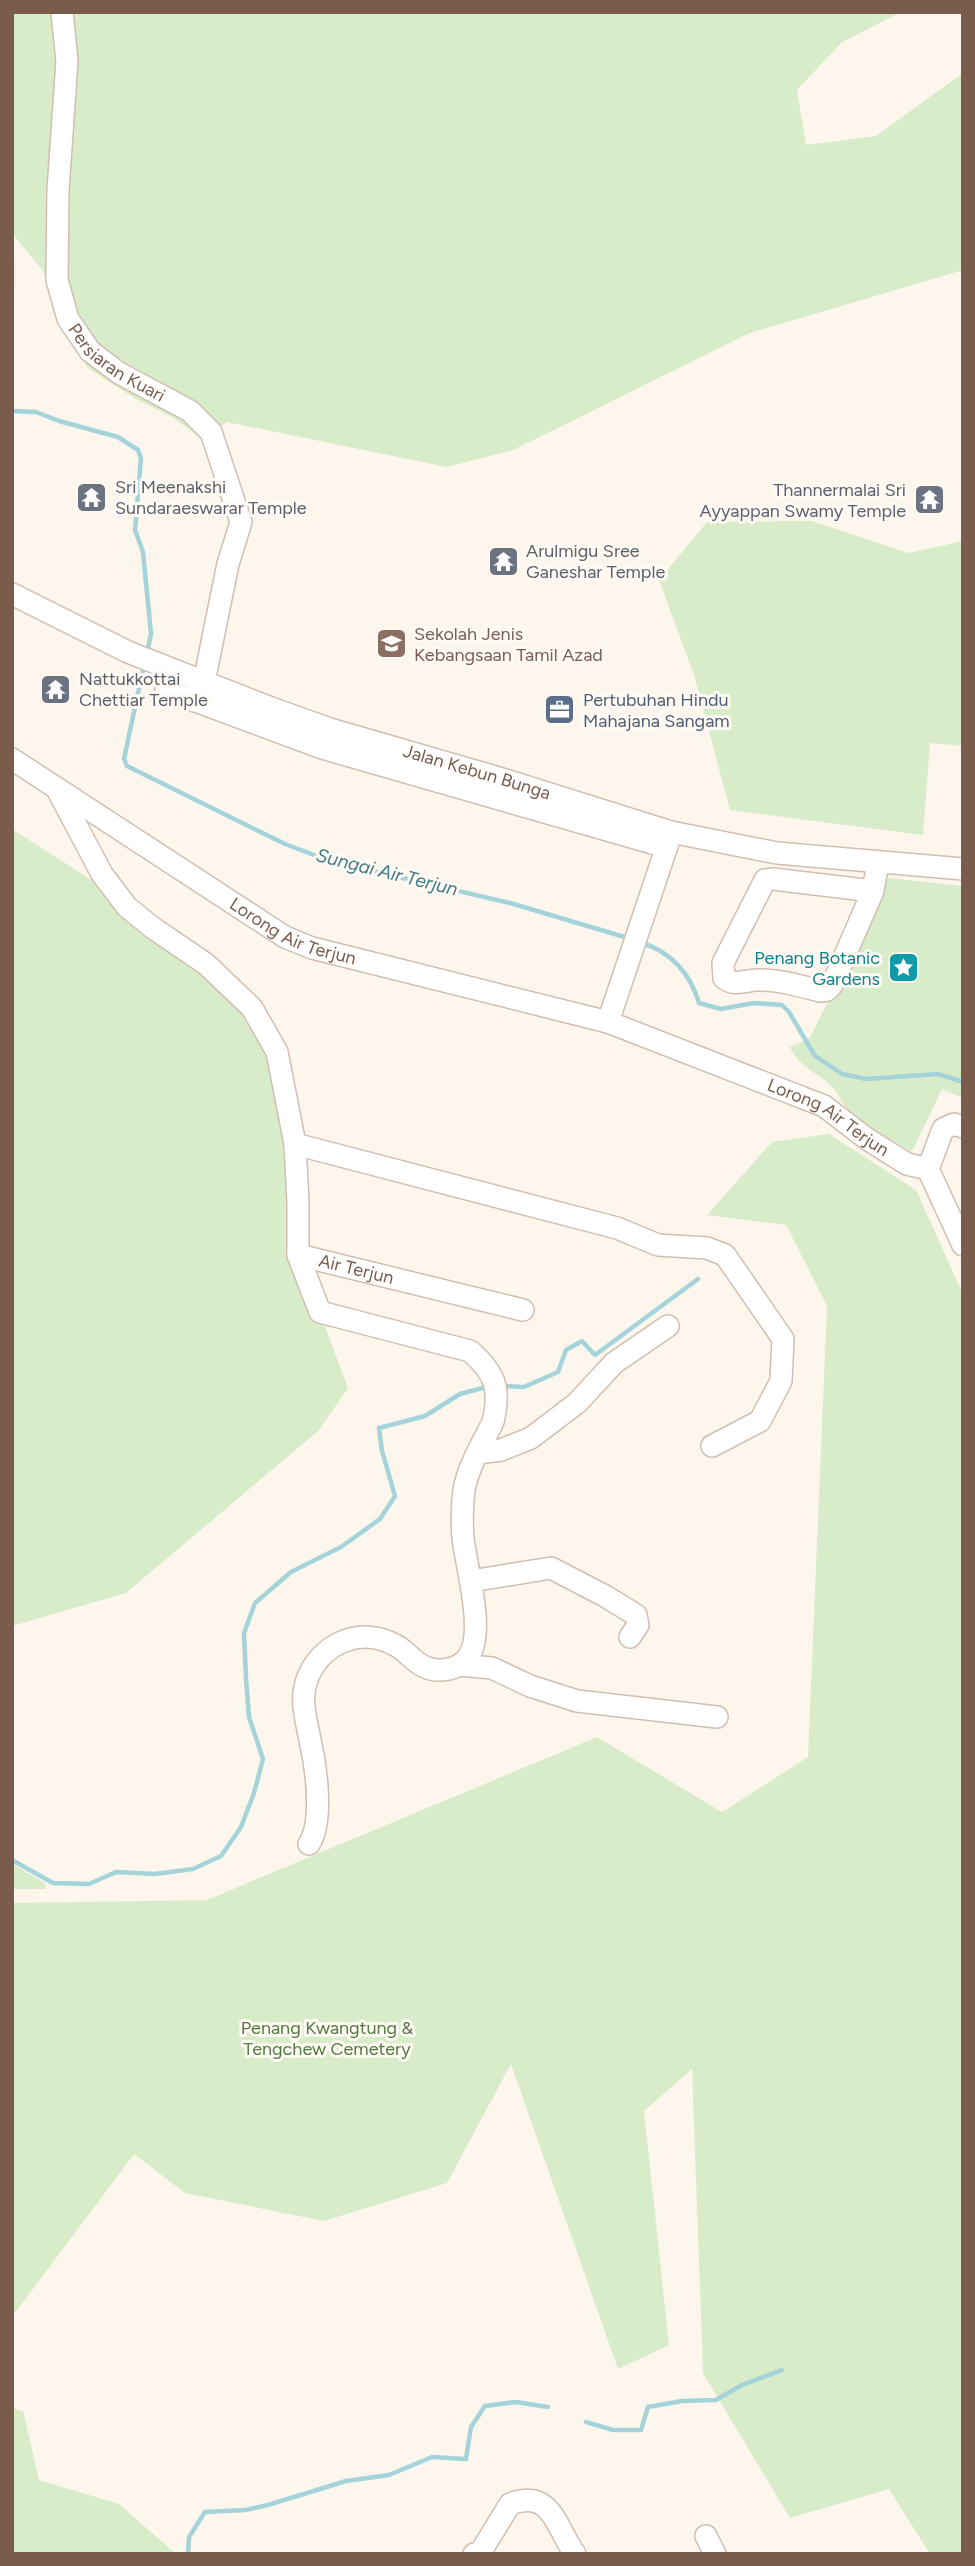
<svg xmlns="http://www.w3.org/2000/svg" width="975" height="2566" viewBox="0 0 975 2566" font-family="Figtree,sans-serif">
<rect width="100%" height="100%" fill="#fdf6ec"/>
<!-- green -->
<g fill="#d8ecc9">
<polygon points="12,12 901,12 842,42 797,90 806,145 876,136 963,73 963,270 750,333 513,450 447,467 227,422 201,439 174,418 136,399 88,368 67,337 43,271 12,233"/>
<polygon points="812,521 909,553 963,541 963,746 930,743 923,835 730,810 694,675 659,580 707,522"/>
<polygon points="12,829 93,881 133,920 233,993 276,1042 313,1295 348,1388 319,1430 126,1593 12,1626"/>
<path d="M888,878l75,8v212l-21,-9 -30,63c-21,-13 -47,-24 -64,-42 -6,-6 -9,-16 -15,-22 -13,-15 -33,-19 -43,-41l20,-9z"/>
<polygon points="829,1134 916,1190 963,1294 963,2554 930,2554 889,2489 790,2518 703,2373 692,2069 644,2111 669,2345 618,2369 511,2064 447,2183 324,2221 185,2193 134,2154 12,2317 12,1903 207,1900 597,1737 722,1812 808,1757 827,1306 786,1225 707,1215 772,1142"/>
<polygon points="12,1864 45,1883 46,1889 12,1889"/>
<polygon points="12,2408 23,2411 39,2480 119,2504 176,2554 12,2553"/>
</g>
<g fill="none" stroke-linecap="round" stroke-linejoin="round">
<!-- stream -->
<g stroke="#a5d3da" stroke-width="4.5">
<polyline points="12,258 12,290"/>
<polyline points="12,411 36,412 59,421 118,437 138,450 141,458 135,530 143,552 150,623 151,634 147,653"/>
<polyline points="144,665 124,759 127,766 285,844 330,861 510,903 628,938"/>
<path d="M639,942c31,9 51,31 60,61l22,6 33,-6 28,2 7,7 26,44 27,18 24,5 72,-5 25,8"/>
<polyline points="502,1386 524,1387 558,1372 566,1350 582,1341 595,1355 698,1279"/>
<polyline points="12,1860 53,1883 89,1884 116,1872 155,1874 193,1869 221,1856 241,1827 254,1793 263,1759 249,1717 246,1678 244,1633 255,1603 291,1572 341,1547 380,1519 395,1496 382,1451 379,1428 425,1416 460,1394 490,1386"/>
<polyline points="586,2422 613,2430 641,2430 648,2407 682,2401 716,2400 742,2385 782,2370"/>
<polyline points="188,2554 189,2537 205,2512 245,2510 268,2505 346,2481 389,2475 432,2457 466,2459 471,2427 485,2406 516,2402 548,2407"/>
</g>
<defs>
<g id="minor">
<path id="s1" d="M62,12l5,49 -9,129 -1,90 11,39 22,32 29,22 71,38 21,21 30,90 -13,42 -24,118 -10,19"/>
<path id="s2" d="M12,594l116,58 143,56 59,21 169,49 172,54 106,21 186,16"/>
<polyline points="166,690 322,748 666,847"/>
<path id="s3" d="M12,759l273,178 27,11 296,74 216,84 43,33 40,25 21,5"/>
<path d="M58,791l44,83 25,33 26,21 53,36 46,44 25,44 18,92 3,58v53l22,57 150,39c25,22 31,37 23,71 -10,20 -25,45 -29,68 -2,14 -2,33 -1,48 3,28 23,96 5,119 -9,13 -29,16 -43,10 -12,-5 -19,-17 -30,-22 -34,-19 -73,-2 -87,32 -9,22 -2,41 2,63 6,26 14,81 -1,104"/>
<path d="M873,891l-41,94 -5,5 -7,1c-20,-5 -43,-12 -63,-11 -12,0 -22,7 -33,-2l-1,-15 42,-83 8,-1 100,12 5,-29"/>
<polyline points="608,1022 671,834"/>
<polyline points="963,1127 954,1124 943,1129 928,1169 963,1245"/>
<polyline points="295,1144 617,1228 658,1245 707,1248 725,1255 783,1339 781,1381 760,1421 712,1446"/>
<path id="s4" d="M298,1255l225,55"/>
<polyline points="478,1453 501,1450 531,1438 577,1403 614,1363 668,1326"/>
<polyline points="471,1581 551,1568 605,1596 636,1615 638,1625 630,1637"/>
<polyline points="459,1665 492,1668 530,1686 577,1701 717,1717"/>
<polyline points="706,2536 715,2554"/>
<path d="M474,2554l6,-1 30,-49c42,-16 46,24 65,50"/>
</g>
</defs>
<!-- minor casing -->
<use href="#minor" stroke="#d1beb0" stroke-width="24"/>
<!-- minor -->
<use href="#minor" stroke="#fff" stroke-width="21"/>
</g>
<!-- icons -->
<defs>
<symbol id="temple-square" viewBox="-11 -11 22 22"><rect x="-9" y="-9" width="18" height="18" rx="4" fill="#6b7280" stroke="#fffaf3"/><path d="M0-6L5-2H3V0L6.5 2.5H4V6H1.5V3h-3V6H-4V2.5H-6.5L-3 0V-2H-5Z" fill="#fff"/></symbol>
<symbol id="school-square" viewBox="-11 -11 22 22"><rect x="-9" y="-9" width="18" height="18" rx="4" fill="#8d6e63" stroke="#fffaf3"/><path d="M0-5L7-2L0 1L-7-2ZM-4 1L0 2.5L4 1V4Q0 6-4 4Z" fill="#fff"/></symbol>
<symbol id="office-square" viewBox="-11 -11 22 22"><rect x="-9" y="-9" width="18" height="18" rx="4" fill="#5c6f8a" stroke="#fffaf3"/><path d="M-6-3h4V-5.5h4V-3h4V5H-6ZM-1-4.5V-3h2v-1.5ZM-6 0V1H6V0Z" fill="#fff"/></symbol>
<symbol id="sight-square" viewBox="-11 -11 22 22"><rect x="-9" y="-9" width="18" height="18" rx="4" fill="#0f9aa8" stroke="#fffaf3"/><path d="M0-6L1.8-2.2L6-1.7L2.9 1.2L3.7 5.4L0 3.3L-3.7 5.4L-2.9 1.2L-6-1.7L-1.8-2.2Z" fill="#fff"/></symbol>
</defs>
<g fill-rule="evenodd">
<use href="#temple-square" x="74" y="480" width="35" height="35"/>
<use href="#temple-square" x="912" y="482" width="35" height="35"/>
<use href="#temple-square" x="486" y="544" width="35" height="35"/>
<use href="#school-square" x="374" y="626" width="35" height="35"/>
<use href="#temple-square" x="38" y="672" width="35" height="35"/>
<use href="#office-square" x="542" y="692" width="35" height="35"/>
<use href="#sight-square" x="886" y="950" width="35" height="35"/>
</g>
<g text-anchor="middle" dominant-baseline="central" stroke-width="6" stroke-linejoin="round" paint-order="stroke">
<!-- street labels -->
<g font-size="18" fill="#7a5c4d" stroke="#fffaf3">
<text stroke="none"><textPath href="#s1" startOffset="376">Persiaran Kuari</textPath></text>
<text stroke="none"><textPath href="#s2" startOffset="499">Jalan Kebun Bunga</textPath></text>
<text stroke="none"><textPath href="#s3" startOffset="331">Lorong Air Terjun</textPath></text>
<text stroke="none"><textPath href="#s3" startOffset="901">Lorong Air Terjun</textPath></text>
<text stroke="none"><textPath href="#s4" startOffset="60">Air Terjun</textPath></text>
</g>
<!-- worship labels -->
<g font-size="18" fill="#5b616d" stroke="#fffaf3" text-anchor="start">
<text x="115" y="487">Sri Meenakshi<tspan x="115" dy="21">Sundaraeswarar Temple</tspan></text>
<text x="906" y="490" text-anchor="end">Thannermalai Sri<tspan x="906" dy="21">Ayyappan Swamy Temple</tspan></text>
<text x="526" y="551">Arulmigu Sree<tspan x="526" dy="21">Ganeshar Temple</tspan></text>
<text x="79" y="679">Nattukkottai<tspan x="79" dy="21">Chettiar Temple</tspan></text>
</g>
<!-- education labels -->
<g font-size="18" fill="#785e54" stroke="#fffaf3" text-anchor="start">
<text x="414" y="634">Sekolah Jenis<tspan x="414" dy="21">Kebangsaan Tamil Azad</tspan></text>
</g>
<!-- service labels -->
<g font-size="18" fill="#4e5e75" stroke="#fffaf3" text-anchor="start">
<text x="583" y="700">Pertubuhan Hindu<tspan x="583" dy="21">Mahajana Sangam</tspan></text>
</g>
<!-- culture labels -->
<g font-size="18" fill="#0d838f" stroke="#fffaf3" text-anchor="end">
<text x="880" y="958">Penang Botanic<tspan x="880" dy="21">Gardens</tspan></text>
</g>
<!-- park labels -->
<g font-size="18" fill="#537a41" stroke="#fffaf3">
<text x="327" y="2028">Penang Kwangtung &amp;<tspan x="327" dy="21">Tengchew Cemetery</tspan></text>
</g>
<!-- water labels -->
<g font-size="19" font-style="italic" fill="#437c86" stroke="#fffaf3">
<text transform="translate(387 872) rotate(14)">Sungai Air Terjun</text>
</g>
</g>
<!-- border -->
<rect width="975" height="2566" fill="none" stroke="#7a5c4d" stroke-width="28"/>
</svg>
